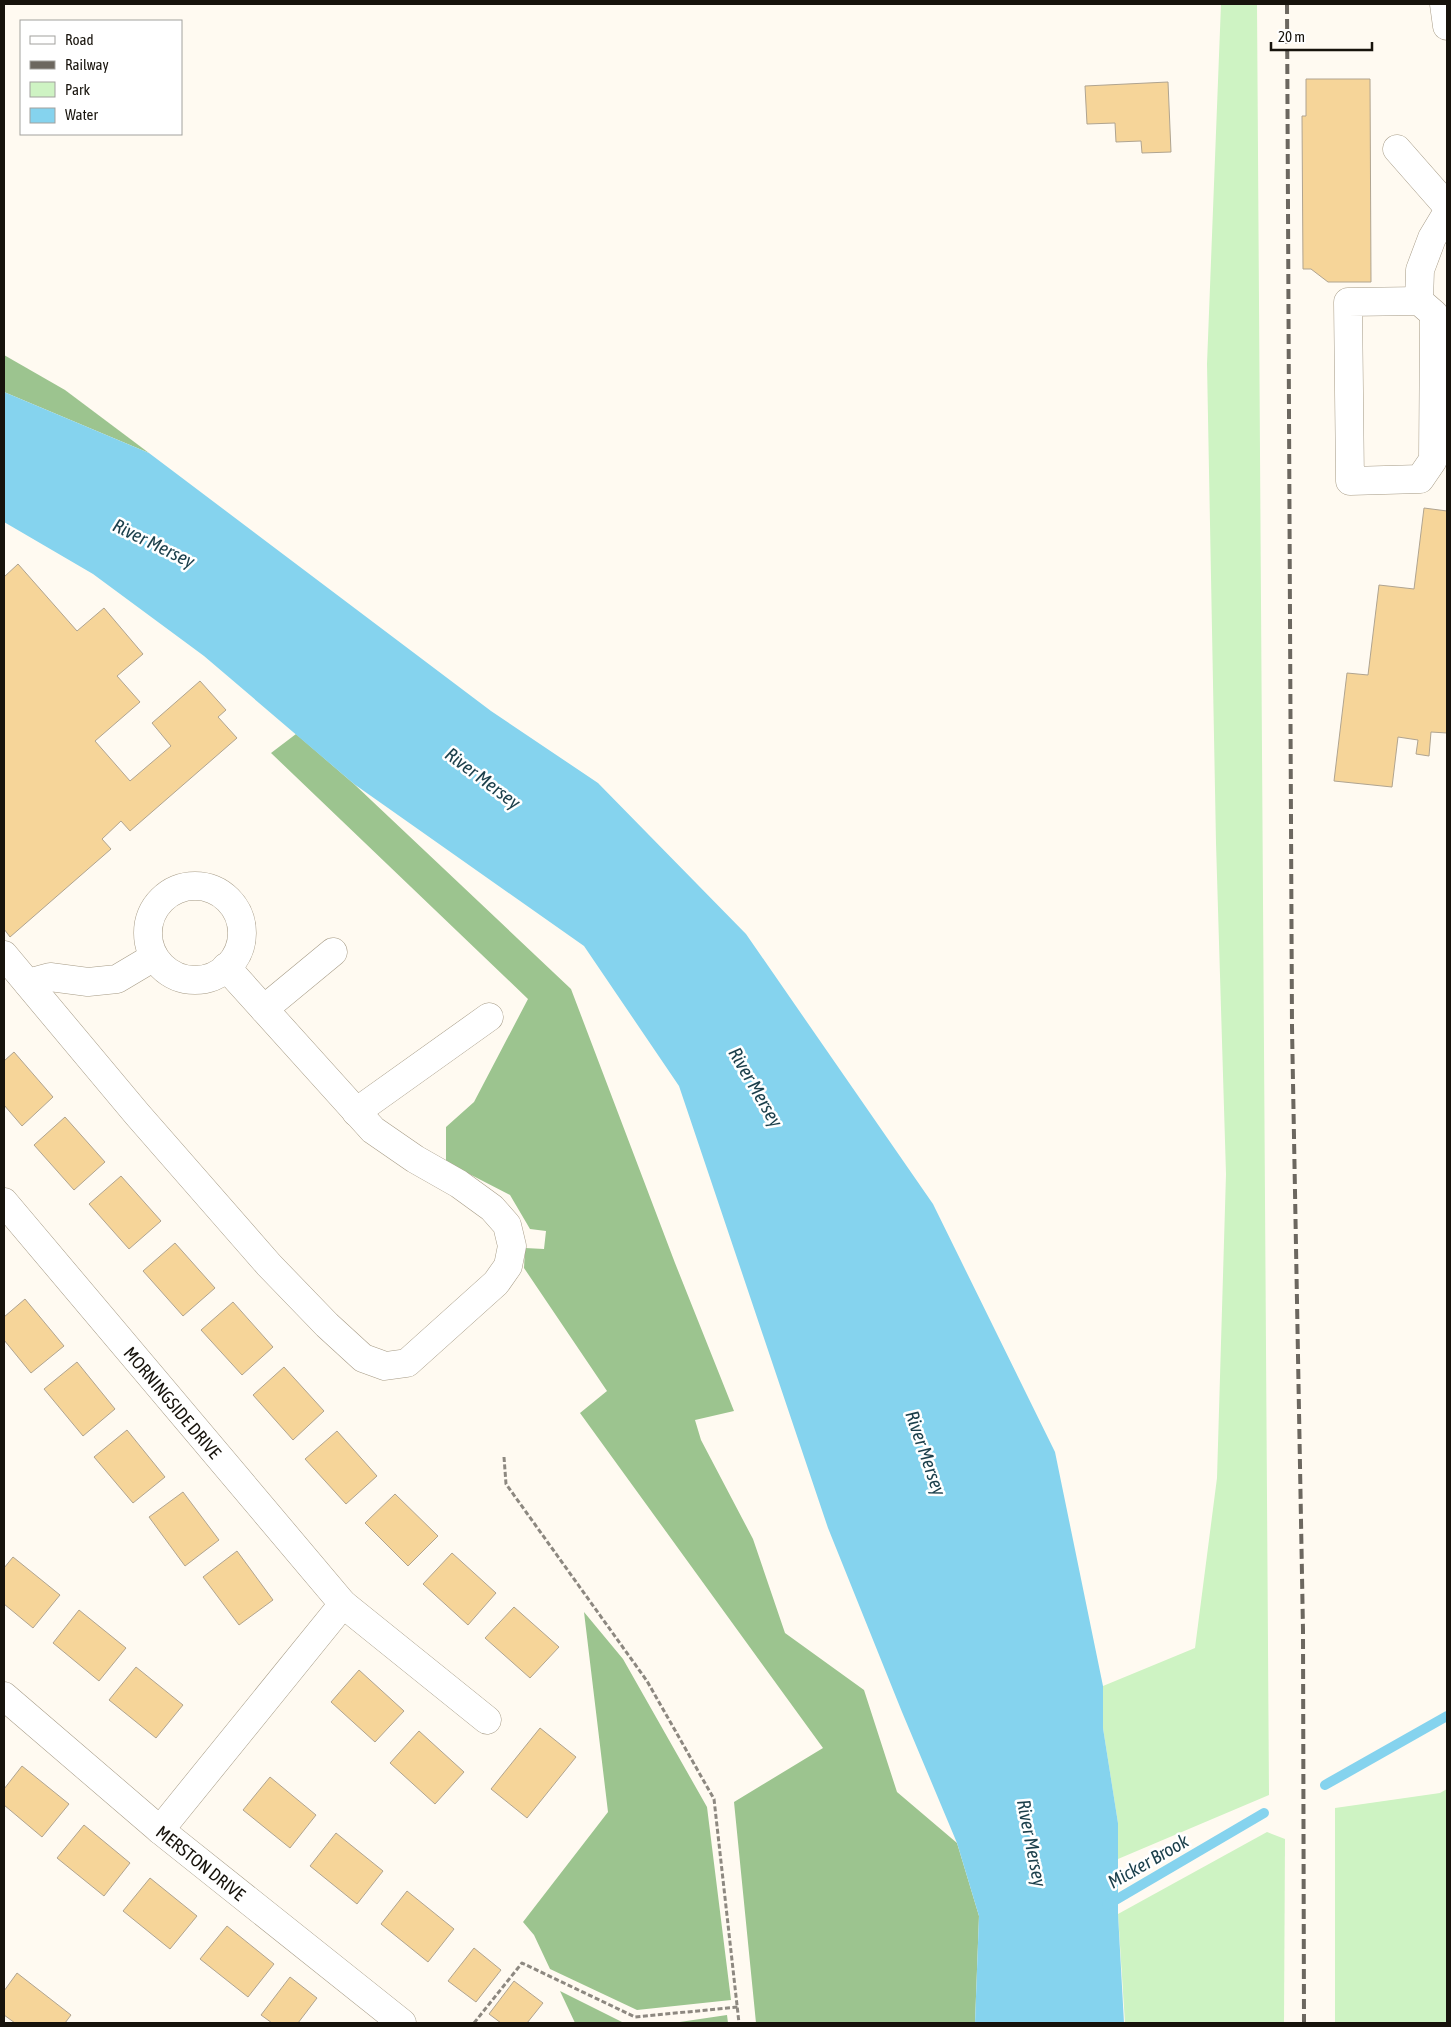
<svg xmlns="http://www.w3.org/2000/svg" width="1451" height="2027" viewBox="0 0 1451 2027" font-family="'Asap Condensed',sans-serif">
<rect width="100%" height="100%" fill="#fffaf1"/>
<!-- green -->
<g fill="#cef3c3">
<polygon points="1221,4 1257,4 1269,1795 1118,1859 1118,1823 1103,1728 1103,1686 1195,1648 1217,1478 1226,1174 1216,843 1207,364"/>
<polygon points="1447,1789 1447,2023 1335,2023 1335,1808 1440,1793"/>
<polygon points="1267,1832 1285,1839 1284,2023 1125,2023 1118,1914"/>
</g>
<!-- forest -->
<g fill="#9cc48f">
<polygon points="4,355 65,390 149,453 4,392"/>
<polygon points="296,734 354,784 571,989 675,1263 734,1411 695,1420 701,1440 753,1539 785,1633 864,1690 897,1792 957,1843 979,1916 975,2023 756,2023 734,1802 823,1748 580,1413 607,1391 524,1268 525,1248 544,1249 546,1231 530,1229 510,1195 446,1162 446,1127 474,1102 528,999 271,753"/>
<polygon points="584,1612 623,1659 707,1807 731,2000 637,2010 550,1969 534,1935 523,1922 608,1812"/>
<polygon points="560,1991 624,2023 575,2023"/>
<polygon points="727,2015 728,2023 673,2023"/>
</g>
<!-- water -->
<polygon fill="#85d3ee" points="4,392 149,453 491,711 598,783 746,934 933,1204 1055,1452 1103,1686 1103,1728 1118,1823 1118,1914 1124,2023 975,2023 979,1916 957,1843 902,1712 828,1528 679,1086 584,946 354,784 204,656 93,574 4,522"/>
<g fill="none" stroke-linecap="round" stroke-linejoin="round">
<!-- stream -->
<g stroke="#85d3ee" stroke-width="10">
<polyline points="1325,1785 1447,1716"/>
<polyline points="1107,1905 1264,1813"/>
</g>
</g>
<!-- building -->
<g fill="#f6d599" stroke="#b0a490">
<polygon points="1306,79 1370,79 1371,282 1328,282 1311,269 1303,269 1302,116 1306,116"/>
<polygon points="1168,82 1171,152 1142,153 1141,141 1116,142 1115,123 1087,124 1085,86"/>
<polygon points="1424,508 1447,511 1447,733 1431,732 1429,756 1416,754 1418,740 1398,737 1392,787 1334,781 1347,673 1368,675 1379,585 1414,589"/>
<polygon points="18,564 77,631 104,608 143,654 117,676 140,702 95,741 130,781 171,746 152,723 200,681 226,710 218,717 237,738 130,831 121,821 102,839 111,849 10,937 4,929 4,577"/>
<polygon points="14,1052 53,1097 22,1126 4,1105 4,1061"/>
<polygon points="65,1117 105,1162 74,1190 34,1145"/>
<polygon points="121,1176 161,1221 129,1249 89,1204"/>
<polygon points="175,1243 215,1288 183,1316 143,1271"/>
<polygon points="25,1299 64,1346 31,1373 4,1340 4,1317"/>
<polygon points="233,1302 273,1347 242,1375 201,1330"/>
<polygon points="77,1362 115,1409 83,1436 44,1389"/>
<polygon points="284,1367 324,1411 293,1440 253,1395"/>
<polygon points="127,1430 165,1477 133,1503 94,1457"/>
<polygon points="337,1431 377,1476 346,1504 305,1459"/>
<polygon points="183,1492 219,1540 185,1566 149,1517"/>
<polygon points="395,1494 438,1536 408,1566 365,1523"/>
<polygon points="237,1551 273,1600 239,1625 203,1577"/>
<polygon points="452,1553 496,1593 468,1625 423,1584"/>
<polygon points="13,1557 60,1595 33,1628 4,1604 4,1568"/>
<polygon points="514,1607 559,1647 530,1678 485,1638"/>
<polygon points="79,1610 126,1648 99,1681 53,1643"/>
<polygon points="136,1667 183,1705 156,1738 109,1700"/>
<polygon points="359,1670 404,1711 375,1742 331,1702"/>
<polygon points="540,1728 576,1757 527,1818 491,1789"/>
<polygon points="419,1731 464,1772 435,1804 390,1763"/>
<polygon points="22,1766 69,1804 42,1837 4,1805 4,1789"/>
<polygon points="270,1777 316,1815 290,1848 243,1810"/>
<polygon points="84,1825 130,1863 104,1896 57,1858"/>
<polygon points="336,1833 383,1871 357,1904 310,1866"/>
<polygon points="150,1878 197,1916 170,1949 123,1911"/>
<polygon points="407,1891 454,1929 428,1962 381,1924"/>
<polygon points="227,1926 274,1964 248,1997 200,1959"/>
<polygon points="474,1948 501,1970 476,2002 448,1981"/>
<polygon points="17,1973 71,2015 65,2023 15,2023 4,2015 4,1991"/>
<polygon points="290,1977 317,1998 298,2023 272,2023 261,2015"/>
<polygon points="514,1981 543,2003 527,2023 501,2023 489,2014"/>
</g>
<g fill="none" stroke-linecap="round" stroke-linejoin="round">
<defs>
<g id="minor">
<polyline points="1444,4 1447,26"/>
<polyline points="1397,149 1447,206"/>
<polygon points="1419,301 1434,314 1433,460 1420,479 1350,481 1348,302"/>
<polyline points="1419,301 1420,270 1432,238 1447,213"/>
<circle cx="195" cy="933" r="47"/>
<polyline points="4,955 137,1114 269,1265 327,1325 363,1358 385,1366 407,1363 496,1283 508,1266 512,1246 507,1225 492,1208 459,1184 415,1159 373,1130 226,967"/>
<polyline points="28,983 50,977 88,982 117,979 154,957"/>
<polyline points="264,1009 333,952"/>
<polyline points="356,1112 489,1017"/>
<path id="s1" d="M4,1202l339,402 144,116"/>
<path id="s2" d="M4,1696l156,134 242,193"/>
<polyline points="160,1830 343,1604"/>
</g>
</defs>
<!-- minor casing -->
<use href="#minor" stroke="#a69b86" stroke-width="29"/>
<!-- path -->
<g stroke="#8d8880" stroke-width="3" stroke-dasharray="5 2.5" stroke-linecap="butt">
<polyline points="504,1457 506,1484 647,1681 714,1799 739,2023"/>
<polyline points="474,2023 522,1963 635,2017 738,2007"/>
</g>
<!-- minor -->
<use href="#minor" stroke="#fff" stroke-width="28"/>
<!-- rail -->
<polyline stroke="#6c675f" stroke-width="4" stroke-dasharray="10 5" stroke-linecap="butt" points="1287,4 1292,1027 1303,1630 1304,2023"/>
</g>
<g text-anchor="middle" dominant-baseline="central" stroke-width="5" stroke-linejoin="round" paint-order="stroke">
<!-- street labels -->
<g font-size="18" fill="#17130c" stroke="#fff">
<text stroke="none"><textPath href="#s1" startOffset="262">MORNINGSIDE DRIVE</textPath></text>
<text stroke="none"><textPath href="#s2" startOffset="258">MERSTON DRIVE</textPath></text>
</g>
<!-- water labels -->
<g font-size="19" font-style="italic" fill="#1b3f4b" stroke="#fff">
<text transform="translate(154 543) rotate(26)">River Mersey</text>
<text transform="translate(483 778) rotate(37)">River Mersey</text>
<text transform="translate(756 1087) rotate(60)">River Mersey</text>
<text transform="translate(926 1453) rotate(71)">River Mersey</text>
<text transform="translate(1032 1843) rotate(79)">River Mersey</text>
<text transform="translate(1148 1861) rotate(-30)">Micker Brook</text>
</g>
</g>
<!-- border -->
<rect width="1451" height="2027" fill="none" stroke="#17130c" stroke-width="10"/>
<!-- legend -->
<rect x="20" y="20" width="162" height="115" fill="#ffffff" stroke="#a2a19e"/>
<rect x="30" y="36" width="25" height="8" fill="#ffffff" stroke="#a2a19e"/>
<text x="65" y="45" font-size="15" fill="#17130c">Road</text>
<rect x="30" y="61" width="25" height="8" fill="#6c675f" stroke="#a2a19e"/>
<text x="65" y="70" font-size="15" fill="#17130c">Railway</text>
<rect x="30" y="82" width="25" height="15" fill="#cef3c3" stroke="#a2a19e"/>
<text x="65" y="95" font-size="15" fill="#17130c">Park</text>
<rect x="30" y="108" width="25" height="15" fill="#85d3ee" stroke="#a2a19e"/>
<text x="65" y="120" font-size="15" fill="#17130c">Water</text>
<!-- scale -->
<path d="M1271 42v8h101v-8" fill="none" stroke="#17130c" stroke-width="2.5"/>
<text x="1278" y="42" font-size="15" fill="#17130c" stroke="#ffffff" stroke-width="4" paint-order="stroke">20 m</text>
</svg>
